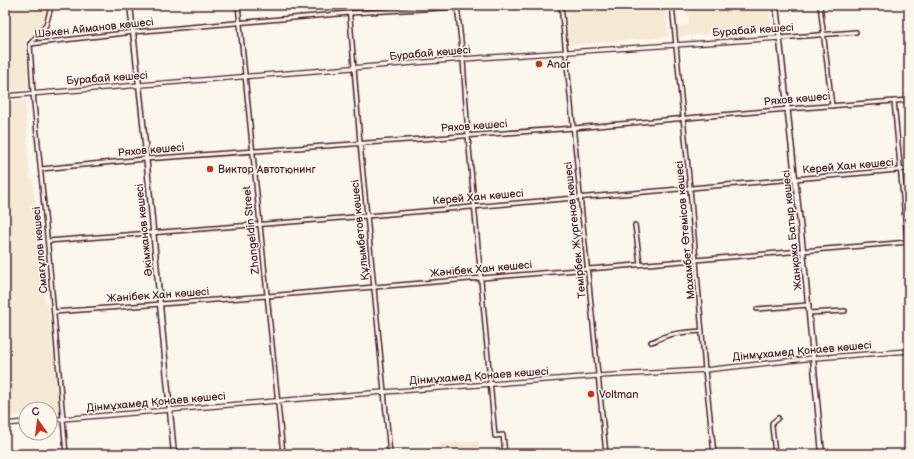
<svg xmlns="http://www.w3.org/2000/svg" width="914" height="459" viewBox="0 0 914 459" font-family="'Balsamiq Sans',sans-serif">
<rect width="100%" height="100%" fill="#fbf7ec"/>
<filter id="ink" filterUnits="userSpaceOnUse"><feTurbulence type="fractalNoise" baseFrequency=".025" numOctaves="2"/><feDisplacementMap in="SourceGraphic" scale="8" xChannelSelector="R" yChannelSelector="G"/><feConvolveMatrix kernelMatrix="1 2 1 2 8 2 1 2 1" color-interpolation-filters="sRGB"/></filter>
<g filter="url(#ink)">
<!-- built -->
<g fill="#f6e9d4">
<polygon points="5,5 50,5 45,21 32,36 25,37 29,89 5,91"/>
<polygon points="566,5 665,5 668,37 569,45"/>
<polygon points="688,5 769,5 772,29 726,32 679,37 679,26 689,25"/>
<polygon points="25,100 30,179 33,180 42,283 45,303 48,303 59,411 50,412 50,409 26,409 26,414 5,417 5,102"/>
<polygon points="478,441 479,454 441,454 440,444"/>
<polygon points="59,447 59,454 5,454 5,452"/>
</g>
<g fill="none" stroke-linecap="round" stroke-linejoin="round">
<defs>
<g id="minor">
<polyline points="238,5 283,454"/>
<polyline points="349,5 360,143 390,454"/>
<polyline points="457,5 463,59 468,136 495,436 503,435 505,454"/>
<polyline points="561,5 606,454"/>
<polyline points="672,5 690,188 705,370 714,454"/>
<polyline points="820,5 832,106"/>
<polyline points="779,38 856,32"/>
<polyline points="30,44 133,32 350,13 495,5"/>
<polyline points="30,44 33,93 49,257 66,454"/>
<polyline points="30,44 46,25 51,7 53,5"/>
<polyline points="894,101 909,262"/>
<polyline points="41,169 145,159 574,128 788,109 909,100"/>
<polyline points="635,225 640,264"/>
<polyline points="48,241 367,216 909,169"/>
<polyline points="757,309 809,305"/>
<polyline points="54,312 267,296 909,242"/>
<polyline points="809,313 845,311"/>
<path d="M651,342c5,-1 7,-3 12,-5 12,-5 26,-5 39,-6"/>
<polyline points="775,454 772,426 772,423 778,418"/>
</g>
<g id="tertiary">
<polyline points="5,96 463,59 779,38"/>
<polyline points="50,420 384,392 598,376 705,370 814,358 909,351"/>
<polyline points="5,424 26,422"/>
</g>
<g id="secondary">
<polyline points="130,5 142,112 174,454"/>
<polyline points="776,5 803,250 822,454"/>
</g>
</defs>
<!-- minor casing -->
<use href="#minor" stroke="#4a1f2b" stroke-width="6"/>
<!-- tertiary casing -->
<use href="#tertiary" stroke="#4a1f2b" stroke-width="6"/>
<!-- secondary casing -->
<use href="#secondary" stroke="#4a1f2b" stroke-width="7"/>
<!-- minor -->
<use href="#minor" stroke="#fbf7ec" stroke-width="3"/>
<!-- tertiary -->
<use href="#tertiary" stroke="#fbf7ec" stroke-width="3.5"/>
<!-- secondary -->
<use href="#secondary" stroke="#fbf7ec" stroke-width="4"/>
</g>
</g>
<!-- markers -->
<g fill="#c8321e" stroke="#fbf7ec" stroke-width="1.5">
<circle cx="539" cy="64" r="4"/>
<circle cx="210" cy="169" r="4"/>
<circle cx="591" cy="394" r="4"/>
</g>
<g text-anchor="middle" dominant-baseline="central" stroke-width="3" stroke-linejoin="round" paint-order="stroke">
<!-- street labels -->
<g font-size="11" fill="#4a1f2b" stroke="#fbf7ec">
<text transform="translate(94 28) rotate(-6)">Шәкен Айманов көшесі</text>
<text transform="translate(753 30) rotate(-4)">Бурабай көшесі</text>
<text transform="translate(430 53) rotate(-5)">Бурабай көшесі</text>
<text transform="translate(107 78) rotate(-4)">Бурабай көшесі</text>
<text transform="translate(797 99) rotate(-5)">Ряхов көшесі</text>
<text transform="translate(474 126) rotate(-4)">Ряхов көшесі</text>
<text transform="translate(151 150) rotate(-5)">Ряхов көшесі</text>
<text transform="translate(848 166) rotate(-5)">Керей Хан көшесі</text>
<text transform="translate(478 197) rotate(-5)">Керей Хан көшесі</text>
<text transform="translate(144 230) rotate(-96)">Әкімжанов көшесі</text>
<text transform="translate(251 230) rotate(-96)">Zhangeldin Street</text>
<text transform="translate(360 230) rotate(-96)">Құлымбетов көшесі</text>
<text transform="translate(575 230) rotate(-96)">Темірбек Жүргенов көшесі</text>
<text transform="translate(685 230) rotate(-95)">Махамбет Өтемісов көшесі</text>
<text transform="translate(792 230) rotate(-96)">Жанқожа Батыр көшесі</text>
<text transform="translate(40 250) rotate(-95)">Смағұлов көшесі</text>
<text transform="translate(481 269) rotate(-5)">Жәнібек Хан көшесі</text>
<text transform="translate(158 295) rotate(-4)">Жәнібек Хан көшесі</text>
<text transform="translate(802 351) rotate(-5)">Дінмұхамед Қонаев көшесі</text>
<text transform="translate(479 376) rotate(-4)">Дінмұхамед Қонаев көшесі</text>
<text transform="translate(156 402) rotate(-5)">Дінмұхамед Қонаев көшесі</text>
</g>
<!-- poi labels -->
<g font-size="11" fill="#4a1f2b" stroke="#fbf7ec" text-anchor="start">
<text x="547" y="64">Anar</text>
<text x="218" y="169">Виктор Автотюнинг</text>
<text x="599" y="394">Voltman</text>
</g>
</g>
<!-- margin -->
<rect width="914" height="459" fill="none" stroke="#fbf7ec" stroke-width="20"/>
<rect x="10" y="10" width="894" height="439" fill="none" stroke="#4a1f2b" stroke-width="1.5" filter="url(#ink)"/>
<!-- north arrow -->
<g transform="translate(38 421) rotate(346)"><circle r="19" fill="#fbf7ec" stroke="#b4a19f"/>
<path d="M0-3L7 15L0 10L-7 15Z" fill="#c8321e"/>
<text y="-6" font-size="11" font-weight="bold" text-anchor="middle" fill="#4a1f2b">С</text>
</g>
</svg>
